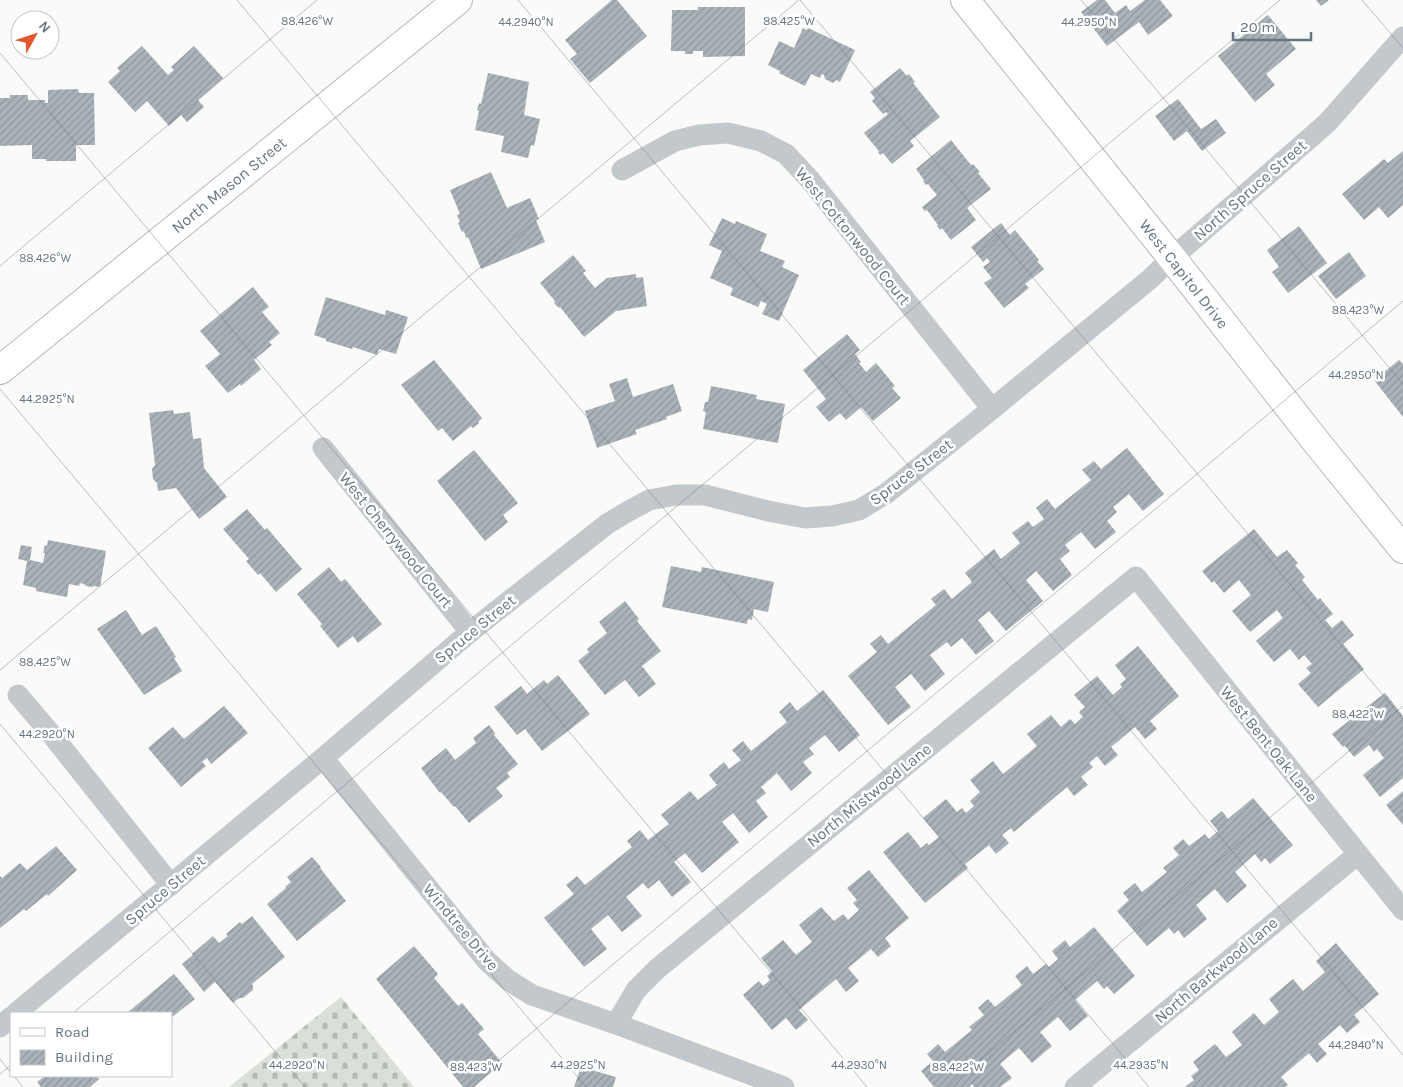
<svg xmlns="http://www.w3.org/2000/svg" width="1403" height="1087" viewBox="0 0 1403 1087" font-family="Karla,sans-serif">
<defs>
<pattern id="cemetery-stones" width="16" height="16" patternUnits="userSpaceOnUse" patternTransform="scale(1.25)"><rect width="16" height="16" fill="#dadfd7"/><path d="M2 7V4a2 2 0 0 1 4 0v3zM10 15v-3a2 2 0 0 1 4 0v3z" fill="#b4b9b4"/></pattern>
<pattern id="building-hatch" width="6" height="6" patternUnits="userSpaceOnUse" patternTransform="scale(1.25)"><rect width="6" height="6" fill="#aab3b9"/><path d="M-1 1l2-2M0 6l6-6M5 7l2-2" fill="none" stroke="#8e969c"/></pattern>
</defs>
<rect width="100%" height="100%" fill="#fafaf8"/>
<!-- cemetery -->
<polygon fill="url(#cemetery-stones)" points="341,997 414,1087 229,1087"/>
<!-- building -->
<g fill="url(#building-hatch)">
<polygon points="612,0 617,0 647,36 590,83 570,59 577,54 565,40"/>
<polygon points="1097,0 1105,0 1115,13 1126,5 1130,11 1145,0 1160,0 1173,16 1148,35 1139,22 1107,46 1081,12"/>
<polygon points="1316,0 1329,0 1321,6"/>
<polygon points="698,7 745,7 745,56 703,57 703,51 693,51 693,54 685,54 685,51 671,51 672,10 698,10"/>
<polygon points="1268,15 1296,49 1266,74 1275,85 1255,102 1218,56"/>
<polygon points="803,28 807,30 808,28 855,50 840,82 836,80 833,83 825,79 824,75 822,74 820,78 811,74 805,86 779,73 780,71 768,65 779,41 794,48"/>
<polygon points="142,46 168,75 174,70 171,67 194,46 223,78 198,100 204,107 187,122 181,115 169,126 147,101 135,112 108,82 120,71 117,68"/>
<polygon points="900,68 907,76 909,74 915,82 913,83 940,117 910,141 914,146 892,164 883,153 880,155 878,152 879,151 864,133 888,114 886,112 883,114 872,101 875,98 870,92"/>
<polygon points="488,73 529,82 524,115 540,119 534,146 531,145 528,158 501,152 504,136 475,130 479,111 477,111 479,103 481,104"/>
<polygon points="78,89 79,93 94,93 95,145 76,145 76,161 46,161 46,159 32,159 32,145 0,146 0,98 10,98 10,95 28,95 28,100 45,100 45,103 48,103 48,90"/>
<polygon points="1178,99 1201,129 1216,119 1226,133 1202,151 1187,131 1174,141 1155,116"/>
<polygon points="951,140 971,165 973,164 980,172 978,173 991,189 967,208 976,220 951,240 942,228 940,230 937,226 938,225 927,210 925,211 922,207 937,195 928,184 926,185 923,181 924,180 916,169"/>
<polygon points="1403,151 1403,205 1388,218 1379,207 1364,220 1342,194 1384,159 1388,163"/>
<polygon points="491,172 507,208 530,198 539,219 536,220 545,242 481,269 468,237 466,238 464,231 462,232 458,223 460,222 457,215 460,214 450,190"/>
<polygon points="722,218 735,224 736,221 767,234 760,251 785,261 782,267 799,275 779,321 762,314 767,304 761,301 758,307 730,295 733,288 710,278 722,251 709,245"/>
<polygon points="1001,223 1010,235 1015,230 1039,260 1037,261 1044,269 1025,284 1029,288 1004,308 984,283 992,278 983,267 990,262 987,258 983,262 971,247"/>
<polygon points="1299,226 1327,263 1288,293 1272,272 1279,267 1267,250"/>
<polygon points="1349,252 1366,276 1336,299 1318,276"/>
<polygon points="573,255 586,271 583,273 595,288 607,278 636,274 636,278 643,277 647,306 616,311 584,337 560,307 559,308 554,303 555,301 540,283"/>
<polygon points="253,287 269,307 262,312 280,333 269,342 272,345 254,360 261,369 241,386 240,384 228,393 205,366 220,354 200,331"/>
<polygon points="326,297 385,315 386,310 408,317 396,354 379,349 377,355 353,347 352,349 326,341 326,339 314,335"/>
<polygon points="847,334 860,350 855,354 861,362 859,363 866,372 876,363 895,386 892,388 901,398 873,421 861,407 846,420 840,413 829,422 816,407 826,399 803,370"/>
<polygon points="434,360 482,418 478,422 479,423 473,428 471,426 453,441 442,428 438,431 401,385"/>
<polygon points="1399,360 1403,364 1403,417 1374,380"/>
<polygon points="627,378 633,397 673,384 682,411 666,417 667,419 635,430 637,434 597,448 585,411 615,401 609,384"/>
<polygon points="711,386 757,395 756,399 785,404 778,443 703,429 706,412 703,411 705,402 708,402"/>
<polygon points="173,410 174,414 190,412 193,439 201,438 204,468 227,497 199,519 176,488 158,491 157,483 153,479 152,469 155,465 149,413"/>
<polygon points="1127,448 1164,494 1143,511 1129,494 1113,507 1117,512 1107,521 1116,532 1095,549 1081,532 1065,545 1070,551 1060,559 1072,575 1053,591 1036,571 1026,580 1043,601 1006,631 989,611 978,620 994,641 976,655 962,638 951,647 947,642 930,655 945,674 925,691 911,674 895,687 911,707 888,725 848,676 877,652 870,644 881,635 888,644 936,605 931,599 944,589 952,599 972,582 965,573 994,549 1001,559 1020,543 1012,533 1028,521 1033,527 1044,519 1036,508 1047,499 1055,509 1091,480 1082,470 1094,461 1101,469"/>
<polygon points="474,450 518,503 503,515 508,522 485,541 437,481"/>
<polygon points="247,509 265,530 267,528 302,569 276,592 260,573 258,575 246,561 249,559 223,529"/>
<polygon points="1254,529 1277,557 1287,550 1298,563 1295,565 1305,577 1302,580 1318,600 1320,598 1333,614 1325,620 1332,628 1342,620 1354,635 1343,644 1364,669 1318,707 1298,684 1311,673 1306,668 1312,664 1304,655 1299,660 1290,649 1274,662 1256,641 1283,618 1277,610 1250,632 1232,611 1251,595 1239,580 1224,593 1214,581 1212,583 1202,571"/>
<polygon points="48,540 106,551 100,587 94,586 92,587 86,586 84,584 80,583 79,586 69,584 67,597 36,591 36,588 23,585 27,561 18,559 21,545 32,547 30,560 43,563 45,553 43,553 45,545 47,546"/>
<polygon points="671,566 701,572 702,567 774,582 768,612 754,609 752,620 748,619 747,624 662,607"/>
<polygon points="329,567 341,582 345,579 382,624 358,643 353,636 338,648 320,626 322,624 297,594"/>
<polygon points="625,601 639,619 637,621 661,651 642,666 656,684 639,697 625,680 605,695 578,661 589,652 587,649 607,633 599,622"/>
<polygon points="126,610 142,635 156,626 176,657 174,658 182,671 144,695 97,629"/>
<polygon points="1138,646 1179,696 1150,721 1157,729 1145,739 1135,727 1111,747 1118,755 1105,766 1097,756 1089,763 1093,767 1081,777 1088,785 1074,796 1067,787 1014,832 1011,828 1002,835 1009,843 996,854 989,845 965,864 968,868 925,903 883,852 908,832 921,848 927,843 929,845 939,837 923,818 946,799 957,812 962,808 966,813 974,806 970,801 980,792 970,780 993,761 1003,774 1037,746 1027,734 1051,715 1061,727 1070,719 1075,724 1083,717 1079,712 1085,707 1074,695 1097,676 1113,695 1122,687 1120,684 1126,679 1115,665"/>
<polygon points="558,675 590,714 542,751 525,729 517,735 494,707 521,686 527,694 544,680 547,684"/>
<polygon points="823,690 860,735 839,752 825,735 809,748 814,754 803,762 812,773 791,791 777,773 761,787 766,793 756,801 768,817 749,833 733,813 722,822 739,842 702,873 685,853 674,862 691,882 672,897 659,880 648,889 643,883 626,897 642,916 622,932 608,915 591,929 607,949 584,967 544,918 574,894 566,885 577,876 585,885 632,847 627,841 640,830 648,840 669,824 661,815 690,791 698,800 717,785 709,775 724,762 729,769 741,760 732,750 743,741 751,751 787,722 779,712 790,702 797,711"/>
<polygon points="1385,693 1403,716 1403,778 1380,797 1363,775 1384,758 1377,749 1374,752 1369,745 1354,757 1345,746 1343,747 1332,734"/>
<polygon points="224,706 248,733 211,764 207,758 202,762 206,766 181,787 148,748 173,727 184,739"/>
<polygon points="489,725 495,733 494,735 518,764 507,773 510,777 496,788 503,796 469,823 455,806 454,807 441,792 440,793 421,768 446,748 455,760 476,743 473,738"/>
<polygon points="1403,791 1403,825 1386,805"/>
<polygon points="1253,798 1293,845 1270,864 1265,858 1261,862 1255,854 1235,872 1247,886 1227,903 1215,889 1196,905 1207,919 1184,938 1178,930 1174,934 1169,928 1147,946 1117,911 1129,900 1123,893 1135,883 1142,892 1167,872 1163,868 1179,855 1173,848 1183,839 1189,846 1205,834 1209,839 1218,831 1210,821 1222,811 1228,819"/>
<polygon points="56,846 77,870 48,896 47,894 26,911 24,909 0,928 0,876 2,878 20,863 27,870"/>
<polygon points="312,857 321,867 320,868 346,901 297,941 267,904 286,888 285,887 291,882 287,877"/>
<polygon points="869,870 909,918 885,938 891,946 878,957 871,949 848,968 859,981 846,992 836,979 799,1010 808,1020 796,1030 786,1018 772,1030 743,995 759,981 763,986 770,980 767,976 772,971 761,958 783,940 796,955 812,942 799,925 821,907 834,921 843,914 848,920 859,910 853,903 857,900 847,888"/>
<polygon points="252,916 285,957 252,984 253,986 253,990 243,998 239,998 233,1003 215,982 204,992 182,964 193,955 192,954 213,936 219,943 228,936 226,934 240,922 242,924"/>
<polygon points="1094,927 1135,976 1114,994 1107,986 1104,989 1097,981 1075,1000 1088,1016 1070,1031 1058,1017 1040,1032 1052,1046 1032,1063 1019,1048 1000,1064 1012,1078 1000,1087 974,1087 972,1084 969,1087 934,1087 921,1071 933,1061 927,1054 938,1044 945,1052 972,1030 969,1027 984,1015 978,1008 988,999 995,1007 1022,985 1015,976 1027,966 1033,974 1046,964 1049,967 1058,959 1052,951 1065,940 1070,947"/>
<polygon points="1336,943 1379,994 1354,1015 1360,1022 1347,1033 1340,1025 1318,1044 1327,1054 1317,1063 1309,1053 1281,1077 1288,1085 1285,1087 1185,1087 1194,1080 1191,1076 1199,1070 1193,1062 1215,1044 1226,1057 1242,1045 1232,1032 1254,1013 1264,1025 1279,1012 1269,999 1293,979 1303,991 1325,972 1316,961"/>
<polygon points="414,946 438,974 434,978 458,1006 462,1003 484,1029 478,1034 502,1063 474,1087 463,1087 376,979"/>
<polygon points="174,974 195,999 171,1018 171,1013 127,1013"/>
<polygon points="581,1067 616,1077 613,1087 574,1087"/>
<polygon points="45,1076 96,1076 99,1079 90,1087 41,1087 37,1082"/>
</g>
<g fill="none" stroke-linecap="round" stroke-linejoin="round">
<defs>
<g id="secondary">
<polyline points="965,0 1172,258 1314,439 1403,549"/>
<polyline points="0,370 458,0"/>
</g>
</defs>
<!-- secondary casing -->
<use href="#secondary" stroke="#b3babf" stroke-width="30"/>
<!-- street -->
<g stroke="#c3c8cc" stroke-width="21">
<polyline points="622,170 675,141 699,135 728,133 761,141 786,154 811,181 992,409"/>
<polyline points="323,448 470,632"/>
<polyline points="18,695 52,735 171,885"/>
<polyline points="323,758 487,961 508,980 532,995 616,1024 784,1087"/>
<polyline points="16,1013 323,758 470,632 607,524 627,512 649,500 676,495 705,495 768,511 805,518 832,516 859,510 887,493 992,409 1150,279 1172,258 1310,138 1328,122 1403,37"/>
<polyline points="616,1024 636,990 657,969 1136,577 1403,910"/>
<polyline points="0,1027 11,1017"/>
<polyline points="1075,1087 1358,854"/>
</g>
<!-- secondary -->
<use href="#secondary" stroke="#fff" stroke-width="28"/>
</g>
<!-- ticks -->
<path fill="none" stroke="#657683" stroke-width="1" stroke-opacity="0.45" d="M237,0l912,1087M518,0l885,1055M800,0l603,719M1081,0l322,384M1362,0l41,48M0,53l867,1034M0,266l317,-266M0,389l586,698M0,670l799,-670M0,724l305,363M73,1013l1207,-1013M0,1059l11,14M0,1074l11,-9M14,1076l9,11M467,1087l936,-786M948,1087l455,-381"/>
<g text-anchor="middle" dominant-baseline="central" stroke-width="5" stroke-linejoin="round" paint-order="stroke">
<!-- street labels -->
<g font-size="16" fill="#657683" stroke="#fff">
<text transform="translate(229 185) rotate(-39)">North Mason Street</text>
<text transform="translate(1250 190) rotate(-41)">North Spruce Street</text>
<text transform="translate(853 236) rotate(51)">West Cottonwood Court</text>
<text transform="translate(1184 274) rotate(52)">West Capitol Drive</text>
<text transform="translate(911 472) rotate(-37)">Spruce Street</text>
<text transform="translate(396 540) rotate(51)">West Cherrywood Court</text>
<text transform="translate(475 629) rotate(-39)">Spruce Street</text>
<text transform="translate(1269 744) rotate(51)">West Bent Oak Lane</text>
<text transform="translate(869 795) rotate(-39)">North Mistwood Lane</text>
<text transform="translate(165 890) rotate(-40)">Spruce Street</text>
<text transform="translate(461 927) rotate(50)">Windtree Drive</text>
<text transform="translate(1216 970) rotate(-40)">North Barkwood Lane</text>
</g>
</g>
<g font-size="12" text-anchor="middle" fill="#657683" stroke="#fff" stroke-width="5" stroke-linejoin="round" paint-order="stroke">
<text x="307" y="25">88.426°W</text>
<text x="789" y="25">88.425°W</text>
<text x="526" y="26">44.2940°N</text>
<text x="1089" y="26">44.2950°N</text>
<text x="45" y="262">88.426°W</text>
<text x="1358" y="314">88.423°W</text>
<text x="1356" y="379">44.2950°N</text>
<text x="47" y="403">44.2925°N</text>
<text x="45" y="666">88.425°W</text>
<text x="1358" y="718">88.422°W</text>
<text x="47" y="738">44.2920°N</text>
<text x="1356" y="1049">44.2940°N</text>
<text x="297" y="1069">44.2920°N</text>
<text x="578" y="1069">44.2925°N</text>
<text x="859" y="1069">44.2930°N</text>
<text x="1141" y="1069">44.2935°N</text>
<text x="476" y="1071">88.423°W</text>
<text x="958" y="1071">88.422°W</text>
</g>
<!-- legend -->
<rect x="10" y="1012" width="162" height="65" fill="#ffffff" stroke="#c1c8cd"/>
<rect x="20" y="1028" width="25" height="8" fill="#ffffff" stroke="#c1c8cd"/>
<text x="55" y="1037" font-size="15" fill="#657683">Road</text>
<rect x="20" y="1050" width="25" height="15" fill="url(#building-hatch)" stroke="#c1c8cd"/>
<text x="55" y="1062" font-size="15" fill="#657683">Building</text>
<!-- north arrow -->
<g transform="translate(35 35) rotate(50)"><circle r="24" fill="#ffffff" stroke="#c1c8cd"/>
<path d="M0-4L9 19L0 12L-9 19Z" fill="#e4572e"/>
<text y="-8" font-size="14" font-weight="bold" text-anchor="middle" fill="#657683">N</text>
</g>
<!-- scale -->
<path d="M1233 32v8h78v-8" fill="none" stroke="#657683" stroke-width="2.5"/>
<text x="1240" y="32" font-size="15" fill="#657683" stroke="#ffffff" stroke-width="4" paint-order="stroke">20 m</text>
</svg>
